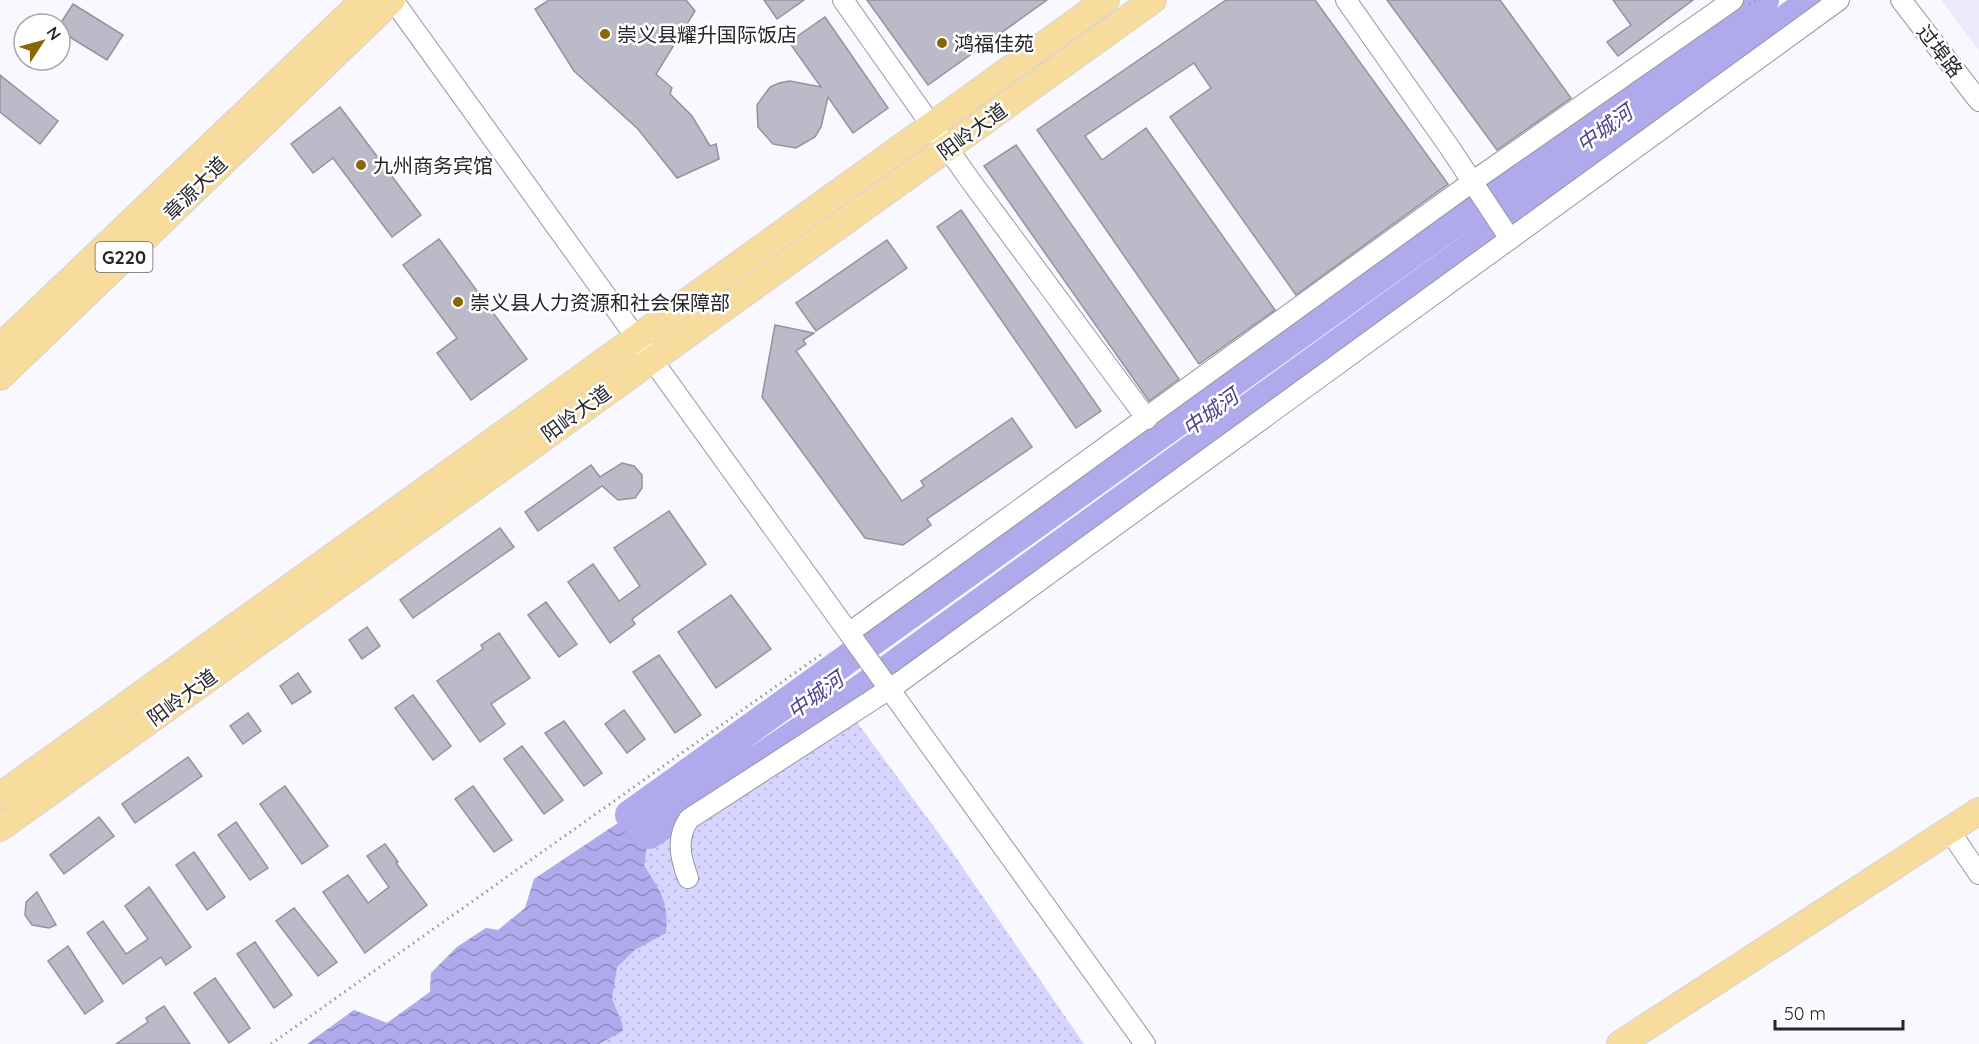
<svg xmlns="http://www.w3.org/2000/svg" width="1979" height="1044" viewBox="0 0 1979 1044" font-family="Quicksand,'Noto Sans SC',sans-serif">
<defs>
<pattern id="park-dots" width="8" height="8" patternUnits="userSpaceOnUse" patternTransform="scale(1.5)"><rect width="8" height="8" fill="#d7d4ff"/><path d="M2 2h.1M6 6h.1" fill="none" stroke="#b8b6db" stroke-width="1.8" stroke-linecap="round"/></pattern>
<pattern id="water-waves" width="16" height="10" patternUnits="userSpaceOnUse" patternTransform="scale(1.5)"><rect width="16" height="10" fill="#b0aaec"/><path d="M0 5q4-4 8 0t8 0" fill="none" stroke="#8f8abf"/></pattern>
</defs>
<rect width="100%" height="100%" fill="#f8f8fe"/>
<!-- built -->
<polygon fill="#ebeafc" points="1941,0 1979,0 1979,51"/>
<!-- park -->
<polygon fill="url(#park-dots)" points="845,706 948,846 1084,1044 307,1044 354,1010 387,1023 430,992 431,973 457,947 486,928 498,930 525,909 534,879 630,815 649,834"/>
<!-- water -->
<path fill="url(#water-waves)" d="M630,815l19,19 -5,31c16,27 25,35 22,68l-31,17 -18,17 -5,32 10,24 1,8 -24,13h-292l47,-34 33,13 43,-31 1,-19 26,-26 29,-19 12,2 27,-22 9,-29z"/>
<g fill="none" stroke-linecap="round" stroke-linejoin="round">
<!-- river -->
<polyline stroke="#b0aaec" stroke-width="30" points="1764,0 630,815 649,834 841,704 1813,0"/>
</g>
<!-- building -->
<g fill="#bbbac8" stroke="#9392a0" stroke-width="1.5">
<polygon points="549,0 686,0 695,11 656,74 672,88 670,94 692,116 710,146 716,144 719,159 677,178 638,129 574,71 535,9"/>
<polygon points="764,0 804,0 777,19"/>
<polygon points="867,0 1047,0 928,85"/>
<polygon points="1226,0 1315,0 1448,184 1296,295 1170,117 1211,88 1194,63 1085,136 1102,160 1146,128 1275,310 1199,364 1037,130"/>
<polygon points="1387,0 1500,0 1571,98 1497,150"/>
<polygon points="1613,0 1693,0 1618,56 1607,42 1631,25"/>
<polygon points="73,4 123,35 107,60 60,31 60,24"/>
<polygon points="825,17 888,108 853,133 828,97 821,127 815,137 796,148 773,144 758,127 757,105 770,87 779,83 790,81 821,87 789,42"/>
<polygon points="0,75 58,121 40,144 0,112"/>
<polygon points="340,107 421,215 392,237 333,158 313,173 291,144"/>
<polygon points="1016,145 1179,379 1149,401 984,166"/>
<polygon points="961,210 1101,411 1076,428 937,227"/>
<polygon points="439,239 527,359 471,400 437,353 457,338 403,265"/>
<polygon points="887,240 907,268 816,331 796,303"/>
<polygon points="775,325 814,333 803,340 806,344 796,351 902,501 924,486 921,481 1012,418 1032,447 927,519 931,525 903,545 865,538 762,397"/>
<polygon points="622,463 634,466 642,475 642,488 635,498 618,500 602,486 538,531 525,512 591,465 600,477"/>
<polygon points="669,511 706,564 632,619 635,624 610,643 568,582 593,564 619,601 640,586 614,548"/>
<polygon points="500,528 514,547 413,618 400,600"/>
<polygon points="731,595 771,649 716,688 678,632"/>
<polygon points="546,602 577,644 559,657 528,615"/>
<polygon points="367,627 380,646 362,659 349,640"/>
<polygon points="499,633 530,678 491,704 505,724 480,742 437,681 483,649 481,645"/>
<polygon points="659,655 701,715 675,733 633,672"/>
<polygon points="298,673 311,692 292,704 280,686"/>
<polygon points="413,695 451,746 433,760 395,708"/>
<polygon points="624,710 645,739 627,753 605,724"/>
<polygon points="248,713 261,731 243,744 230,726"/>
<polygon points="564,721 602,773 584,786 545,733"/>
<polygon points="522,746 563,800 544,814 504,759"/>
<polygon points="188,757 202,776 135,823 122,804"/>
<polygon points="285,786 328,846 302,864 260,804"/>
<polygon points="473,786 512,840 494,852 455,799"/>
<polygon points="99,817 114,836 64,874 50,855"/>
<polygon points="236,822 268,868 250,880 218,835"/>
<polygon points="385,844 398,862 396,863 427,905 365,953 323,892 348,875 368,903 389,887 367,856"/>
<polygon points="194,852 225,897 207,910 176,865"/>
<polygon points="149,887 191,947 166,965 161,957 123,984 87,933 103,921 126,954 148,939 125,906"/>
<polygon points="37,892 56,925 49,928 32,925 25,915 26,902"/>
<polygon points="294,908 337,962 318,976 276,921"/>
<polygon points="255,942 292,995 274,1008 237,954"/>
<polygon points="68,946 103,1001 85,1014 48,961"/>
<polygon points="215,978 250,1028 229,1043 194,993"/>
<polygon points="164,1006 190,1044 116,1044 148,1022 146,1018"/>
</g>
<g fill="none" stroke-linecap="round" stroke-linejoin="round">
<defs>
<g id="minor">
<polyline points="393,0 1145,1044"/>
<polyline points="843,0 970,180 1147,419"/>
<polyline points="1346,0 1450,148 1510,239"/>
<polyline points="1901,0 1979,101"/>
<polyline points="850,632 1472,182 1733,0"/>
<polyline points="1949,830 1979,874"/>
<path d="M688,878c-8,-21 -12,-40 1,-59l211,-137 939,-682"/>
</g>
<g id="major">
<polyline points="0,347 364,0"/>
<polyline points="0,377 392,0"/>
<polyline points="0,796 1106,0"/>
<polyline points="0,828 1153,0"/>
<polyline points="1620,1044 1979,811"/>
</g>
</defs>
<!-- minor casing -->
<use href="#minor" stroke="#9796a3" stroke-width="22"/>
<!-- major casing -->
<use href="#major" stroke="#d4d4d5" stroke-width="28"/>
<!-- path -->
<g stroke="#96969b" stroke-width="3" stroke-dasharray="1.5 4.5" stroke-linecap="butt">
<polyline points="1749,4 1755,0"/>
<polyline points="271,1044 823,653"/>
</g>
<!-- minor -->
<use href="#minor" stroke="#fff" stroke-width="20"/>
<!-- major -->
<use href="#major" stroke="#f7dc9e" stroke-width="26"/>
</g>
<!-- markers -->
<g fill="#886804" stroke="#fff" stroke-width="2">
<circle cx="605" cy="34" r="6"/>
<circle cx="942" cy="43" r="6"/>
<circle cx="361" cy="165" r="6"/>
<circle cx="458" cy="302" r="6"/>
</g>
<g text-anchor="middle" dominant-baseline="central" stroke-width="5" stroke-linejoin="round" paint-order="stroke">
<!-- shield labels -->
<rect fill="#fff" stroke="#67676b" stroke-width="1.5" x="95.5" y="242" width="57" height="30" rx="4.5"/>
<g font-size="18" font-weight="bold" fill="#26262b">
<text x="124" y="257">G220</text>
</g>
<!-- poi labels -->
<g font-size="20" fill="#26262b" stroke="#fff" text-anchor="start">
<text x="617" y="34">崇义县耀升国际饭店</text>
<text x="954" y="43">鸿福佳苑</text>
<text x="373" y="165">九州商务宾馆</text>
<text x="470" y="302">崇义县人力资源和社会保障部</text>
</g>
<!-- street labels -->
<g font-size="20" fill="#26262b" stroke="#fff">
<text transform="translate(1940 51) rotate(52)">过埠路</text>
<text transform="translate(972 131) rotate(-36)">阳岭大道</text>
<text transform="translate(195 188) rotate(-45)">章源大道</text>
<text transform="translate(576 413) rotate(-36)">阳岭大道</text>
<text transform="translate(182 697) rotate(-36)">阳岭大道</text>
</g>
<!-- water labels -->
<g font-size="21" font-style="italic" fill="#4f428f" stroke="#fff">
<text transform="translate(1604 128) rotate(-36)">中城河</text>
<text transform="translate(1210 412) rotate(-36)">中城河</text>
<text transform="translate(815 695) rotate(-36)">中城河</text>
</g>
</g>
<!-- north arrow -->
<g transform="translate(42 42) rotate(54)"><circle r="28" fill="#ffffff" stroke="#a8a8aa" stroke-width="1.5"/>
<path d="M0-4.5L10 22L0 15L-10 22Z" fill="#886804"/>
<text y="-9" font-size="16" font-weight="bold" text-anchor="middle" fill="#26262b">N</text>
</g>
<!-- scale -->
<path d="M1775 1020v9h128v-9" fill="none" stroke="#26262b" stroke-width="3"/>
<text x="1784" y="1020" font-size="18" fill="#26262b" stroke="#ffffff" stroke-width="4.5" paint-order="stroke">50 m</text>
</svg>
